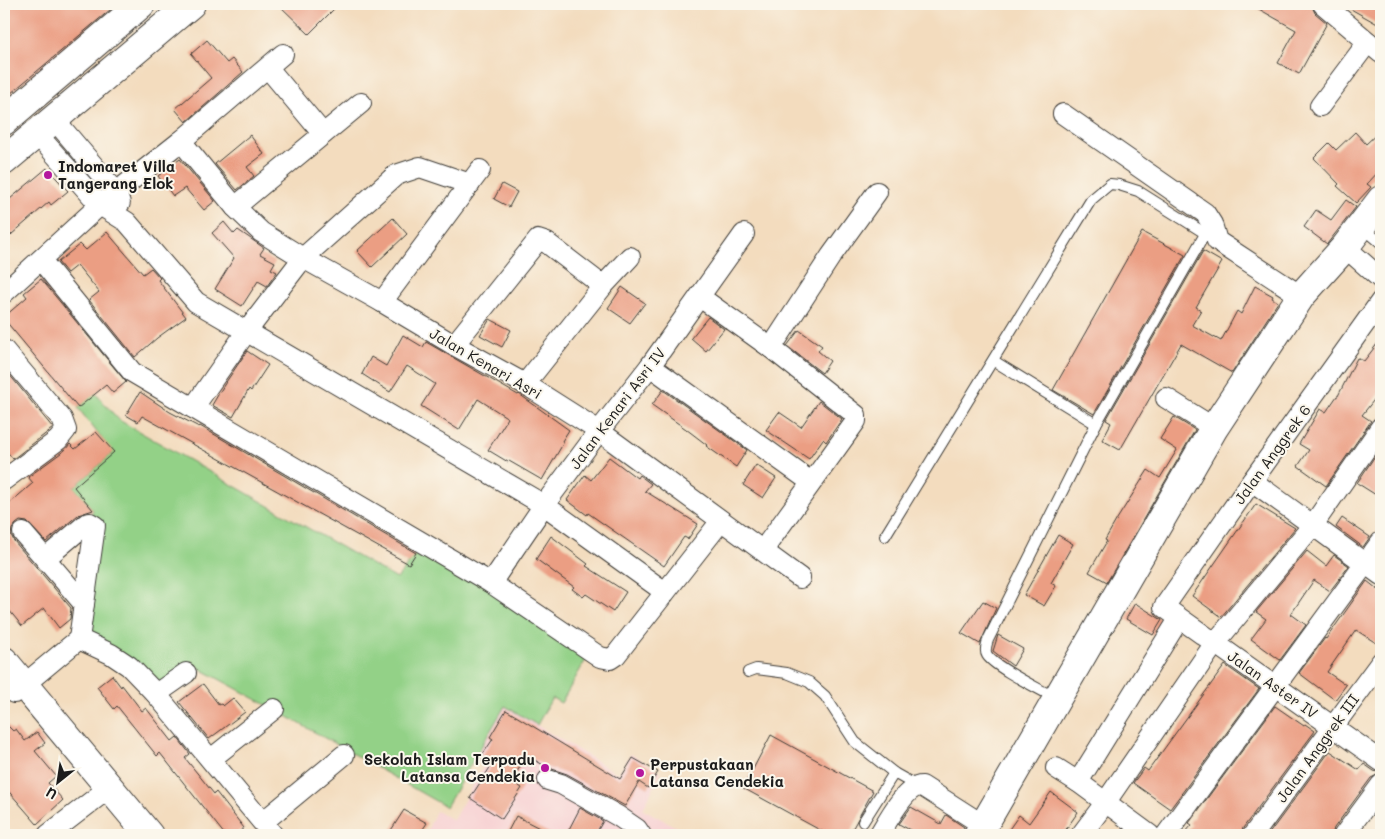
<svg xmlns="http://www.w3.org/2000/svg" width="1385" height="839" viewBox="0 0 1385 839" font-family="Mali,sans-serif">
<rect width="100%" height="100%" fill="#fbf7ec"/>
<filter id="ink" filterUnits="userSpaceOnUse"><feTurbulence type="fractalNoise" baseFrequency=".02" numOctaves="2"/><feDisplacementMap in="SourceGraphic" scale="10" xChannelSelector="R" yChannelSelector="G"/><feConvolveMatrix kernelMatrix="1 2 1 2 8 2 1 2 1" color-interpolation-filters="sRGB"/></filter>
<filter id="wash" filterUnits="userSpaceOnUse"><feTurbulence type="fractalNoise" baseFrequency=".0096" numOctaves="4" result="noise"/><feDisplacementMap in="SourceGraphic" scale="20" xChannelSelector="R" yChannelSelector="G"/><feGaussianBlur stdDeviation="1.12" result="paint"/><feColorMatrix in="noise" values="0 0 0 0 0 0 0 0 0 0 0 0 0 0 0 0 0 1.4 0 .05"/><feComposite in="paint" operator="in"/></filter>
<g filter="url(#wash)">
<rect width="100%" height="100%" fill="#f3dcbe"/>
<!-- built -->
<polygon fill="#f7cfd1" points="505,706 618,774 631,754 661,772 643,809 691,835 425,835 436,811 453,820 485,764 475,758"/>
<!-- green -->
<polygon fill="#93d187" stroke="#587652" points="95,393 119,420 397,579 423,543 591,651 561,703 552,698 537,725 505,706 446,807 274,709 195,666 156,694 79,639 86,524 93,510 74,487 113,453 78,408"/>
<g id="blocks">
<!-- building -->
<g fill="#eb9e83">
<polygon points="4,4 117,4 4,99"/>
<polygon points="278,4 339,4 309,34"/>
<polygon points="1250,4 1311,4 1315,13 1327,23 1299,74 1278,63 1296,30"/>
<polygon points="1342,4 1381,4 1381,26"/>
<polygon points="207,40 227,63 232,59 243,72 186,122 175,109 211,78 191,54"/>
<polygon points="1381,130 1381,169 1367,184 1371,187 1356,203 1337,186 1339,184 1314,158 1329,143 1336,150 1355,132 1366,144"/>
<polygon points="250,135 264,154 247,167 254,176 237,190 215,164"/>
<polygon points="180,159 215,201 204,210 185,188 173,196 158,176"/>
<polygon points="47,168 68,191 51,205 49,202 4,241 4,204"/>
<polygon points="502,184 517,192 509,207 494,199"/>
<polygon points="1346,200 1356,207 1327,244 1304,227 1316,210 1331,220"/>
<polygon points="393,218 407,234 372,267 357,251"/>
<polygon points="224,222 234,234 238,230 264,248 260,254 275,262 271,269 277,272 267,286 258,281 242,306 215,289 234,258 212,233"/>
<polygon points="107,232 143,274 151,268 160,278 158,280 186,317 157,338 135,357 89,300 99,292 77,265 67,273 58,262 80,244 86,250"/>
<polygon points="1142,232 1185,255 1094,414 1053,390"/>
<polygon points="1203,251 1222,262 1196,307 1201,310 1192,325 1221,341 1237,311 1241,314 1255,286 1273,296 1272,298 1278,302 1232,373 1181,344 1120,450 1102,440 1111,423 1106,420"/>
<polygon points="41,279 126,382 113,393 106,385 78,408 4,319 4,317 27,297 24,293"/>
<polygon points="622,287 645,303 630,323 608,308"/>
<polygon points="708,317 724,329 706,351 691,338"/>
<polygon points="490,319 511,330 502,347 480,335"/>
<polygon points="799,330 822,346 818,351 830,361 822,373 787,346"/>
<polygon points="403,335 423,347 426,342 518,395 519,394 569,430 562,441 564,442 542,480 509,461 508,462 488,450 508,418 478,399 459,430 421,406 435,384 407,366 390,392 362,374 371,357 386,366"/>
<polygon points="1381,339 1381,391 1362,415 1371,421 1326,486 1298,466 1309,450 1299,444 1320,409 1326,412 1337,396 1338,396 1357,358 1364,361"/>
<polygon points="247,351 268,365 251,391 249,389 233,417 212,405 224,385"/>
<polygon points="4,368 53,428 13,459 4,448"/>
<polygon points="663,390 747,450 736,467 706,446 707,445 686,429 652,405"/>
<polygon points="140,392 170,412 199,427 200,426 416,553 409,564 142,416 138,422 126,415"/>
<polygon points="819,401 842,419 826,442 823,439 809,459 766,430 779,412 801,427"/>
<polygon points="1174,417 1195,430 1107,582 1089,572 1107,541 1105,540 1117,519 1148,470 1160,478 1177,450 1160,439"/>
<polygon points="96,432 114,452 74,487 93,510 78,515 46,542 27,522 20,521 16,524 12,529 11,535 14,541 71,608 70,619 59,628 44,608 22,626 4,604 4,508 33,483 28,477 65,450 70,444 75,449"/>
<polygon points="1381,447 1381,487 1376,495 1357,483"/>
<polygon points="609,457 637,478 639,475 651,484 645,491 698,524 688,539 684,537 664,566 588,513 587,515 567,500 585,475 591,480"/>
<polygon points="756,465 776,478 763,498 743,485"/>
<polygon points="1256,504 1295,528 1221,617 1192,596"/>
<polygon points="1342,518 1370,537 1363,547 1336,527"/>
<polygon points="1058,535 1073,544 1051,583 1056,586 1044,606 1024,595"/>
<polygon points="551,536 588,564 586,566 626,592 613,612 586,594 583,597 572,589 574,587 536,559"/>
<polygon points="1307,551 1326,566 1334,555 1349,566 1330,591 1314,580 1291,614 1306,625 1280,660 1251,639 1266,619 1256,612"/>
<polygon points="1367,581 1381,592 1381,635 1376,643 1356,630 1327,672 1346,685 1335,700 1299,673 1325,638 1326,639"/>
<polygon points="983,601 996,608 980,644 961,633"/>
<polygon points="1135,603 1162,620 1153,635 1126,619"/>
<polygon points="998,635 1023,649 1013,666 993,651"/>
<polygon points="1225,665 1259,689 1170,809 1133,783 1144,768 1148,771"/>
<polygon points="112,675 121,687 122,685 142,711 146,708 172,741 177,737 190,754 185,758 214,794 216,792 244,828 235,835 225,835 160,753 157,756 117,706 114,709 97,687"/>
<polygon points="203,684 219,705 221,704 223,706 233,698 245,712 209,739 179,702"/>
<polygon points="1275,706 1304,726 1305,724 1315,731 1243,828 1241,835 1183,835 1192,825 1189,823"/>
<polygon points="506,710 620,779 633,758 658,772 648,788 639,782 625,806 567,774 549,768 527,756 511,781 522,788 502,819 470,798 491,766 479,760 493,739 490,737"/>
<polygon points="4,722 13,731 16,729 25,741 37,732 45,743 35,751 56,776 48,783 63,800 37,824 4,786"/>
<polygon points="771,735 873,791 849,835 829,835 743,788"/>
<polygon points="1330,751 1359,770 1364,764 1374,771 1381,773 1371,778 1334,828 1332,835 1268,835"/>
<polygon points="1051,792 1078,812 1062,835 1005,835 1019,815 1029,823"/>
<polygon points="911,807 941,824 946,815 964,827 963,833 962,835 919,835 899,824"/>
<polygon points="580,808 603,821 595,835 566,835"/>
<polygon points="404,810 427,823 419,835 388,835"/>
<polygon points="516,816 553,835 506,835"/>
</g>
</g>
</g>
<g filter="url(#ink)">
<use href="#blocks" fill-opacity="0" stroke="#3c3934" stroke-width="1"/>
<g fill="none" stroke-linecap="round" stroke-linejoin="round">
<defs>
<g id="lane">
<polyline points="1362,227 1381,243"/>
<polyline points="994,361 1096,424"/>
<polyline points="885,536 1091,200 1110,184 1119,185 1138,191 1211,237"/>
<polyline points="748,672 756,669 787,673 809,682 825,696 855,742 894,773 917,786"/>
<path d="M1057,699c-15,-9 -62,-31 -70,-44 -3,-5 0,-11 1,-15l108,-216 109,-190"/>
<polyline points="863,822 894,773"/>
</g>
<g id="street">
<polyline points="1323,4 1381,53"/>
<polyline points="268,68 323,134"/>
<polyline points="1320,106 1368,42"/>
<polyline points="1063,114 1205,213 1212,224 1217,241 1301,296"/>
<polyline points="54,119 116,192 120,203"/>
<polyline points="36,133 100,205 127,222 196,302 544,505 665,592"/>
<polyline points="181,141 235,207 261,232 303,258 382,302 454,345 525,384 599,431 800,578"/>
<polyline points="235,207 361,103"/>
<polyline points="1345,247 1381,279"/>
<polyline points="41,260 132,372 491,583 600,657 610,659 616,655 721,521"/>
<polyline points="4,293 100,205 181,141 283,54"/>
<polyline points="700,297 771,348 856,415 856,421 763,550"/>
<polyline points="1381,301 1252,481 1164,607 1381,761"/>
<polyline points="382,302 480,170"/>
<polyline points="454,345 538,240 547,243 603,286"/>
<polyline points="771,348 831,256 877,192"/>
<polyline points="4,350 62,419 66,430 58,440 4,480"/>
<polyline points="650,366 811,482"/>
<polyline points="525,384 603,286 630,257"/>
<polyline points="1166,398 1214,428"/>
<polyline points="193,408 247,331 303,258 396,175 420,167 470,184"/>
<polyline points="1252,481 1381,575"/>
<polyline points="23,533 84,604"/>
<polyline points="46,558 86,524 90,523 95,526 79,639"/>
<polyline points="491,583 544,505 599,431 650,366 744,234"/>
<polyline points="14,693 79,639 111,654 129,666 156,694 273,835"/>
<polyline points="156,694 186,673"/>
<polyline points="211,759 274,709"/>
<polyline points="1056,768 1078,782 1150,835"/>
<polyline points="548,780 561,784 618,816 637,829 641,835"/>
<polyline points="1078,782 1179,619"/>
<polyline points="263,822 344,755"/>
<polyline points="48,835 109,788"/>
<path d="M879,835c8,-13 27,-50 43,-49l61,39"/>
<polyline points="1081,835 1105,803 1215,643 1313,525 1381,427"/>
<polyline points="1166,835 1381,542"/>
<polyline points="1253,835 1381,662"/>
<polyline points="1344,835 1381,785"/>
</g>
<g id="secondary">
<polyline points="4,121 141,4"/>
<polyline points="4,161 191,4"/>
<polyline points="4,661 149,835"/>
<polyline points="978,835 1214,428 1301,296 1345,247 1381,200"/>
</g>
</defs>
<!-- lane casing -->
<use href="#lane" stroke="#3c3934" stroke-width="12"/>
<!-- street casing -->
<use href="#street" stroke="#3c3934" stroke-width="22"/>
<!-- secondary casing -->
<use href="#secondary" stroke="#3c3934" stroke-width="30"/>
<!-- lane -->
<use href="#lane" stroke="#fff" stroke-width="10"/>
<!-- street -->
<use href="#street" stroke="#fff" stroke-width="20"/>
<!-- secondary -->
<use href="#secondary" stroke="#fff" stroke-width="28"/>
</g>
</g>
<!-- markers -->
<g fill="#b5179e" stroke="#fbf7ec" stroke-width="2">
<circle cx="48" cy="175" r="5"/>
<circle cx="545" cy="768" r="5"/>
<circle cx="640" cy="773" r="5"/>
</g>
<g text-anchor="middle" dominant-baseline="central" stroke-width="4" stroke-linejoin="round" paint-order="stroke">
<!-- poi labels -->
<g font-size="15" font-weight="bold" fill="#1c1c1c" stroke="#fbf7ec" text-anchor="start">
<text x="58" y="166">Indomaret Villa<tspan x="58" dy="17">Tangerang Elok</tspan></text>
<text x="535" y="759" text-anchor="end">Sekolah Islam Terpadu<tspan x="535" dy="17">Latansa Cendekia</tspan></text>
<text x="650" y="764">Perpustakaan<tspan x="650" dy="17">Latansa Cendekia</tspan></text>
</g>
<!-- street labels -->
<g font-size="15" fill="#1c1c1c" stroke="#fbf7ec">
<text transform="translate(486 363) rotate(30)">Jalan Kenari Asri</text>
<text transform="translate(617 408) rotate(-53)">Jalan Kenari Asri IV</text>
<text transform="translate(1272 454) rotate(-54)">Jalan Anggrek 6</text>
<text transform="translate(1273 684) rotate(35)">Jalan Aster IV</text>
<text transform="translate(1317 748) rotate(-54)">Jalan Anggrek III</text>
</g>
</g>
<!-- margin -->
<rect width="1385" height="839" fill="none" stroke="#fbf7ec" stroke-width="20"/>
<!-- north arrow -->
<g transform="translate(58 782) rotate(210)" stroke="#fbf7ec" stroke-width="4" paint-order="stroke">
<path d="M0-4L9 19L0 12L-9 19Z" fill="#1c1c1c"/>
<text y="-8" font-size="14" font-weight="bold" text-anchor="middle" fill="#1c1c1c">U</text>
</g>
</svg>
